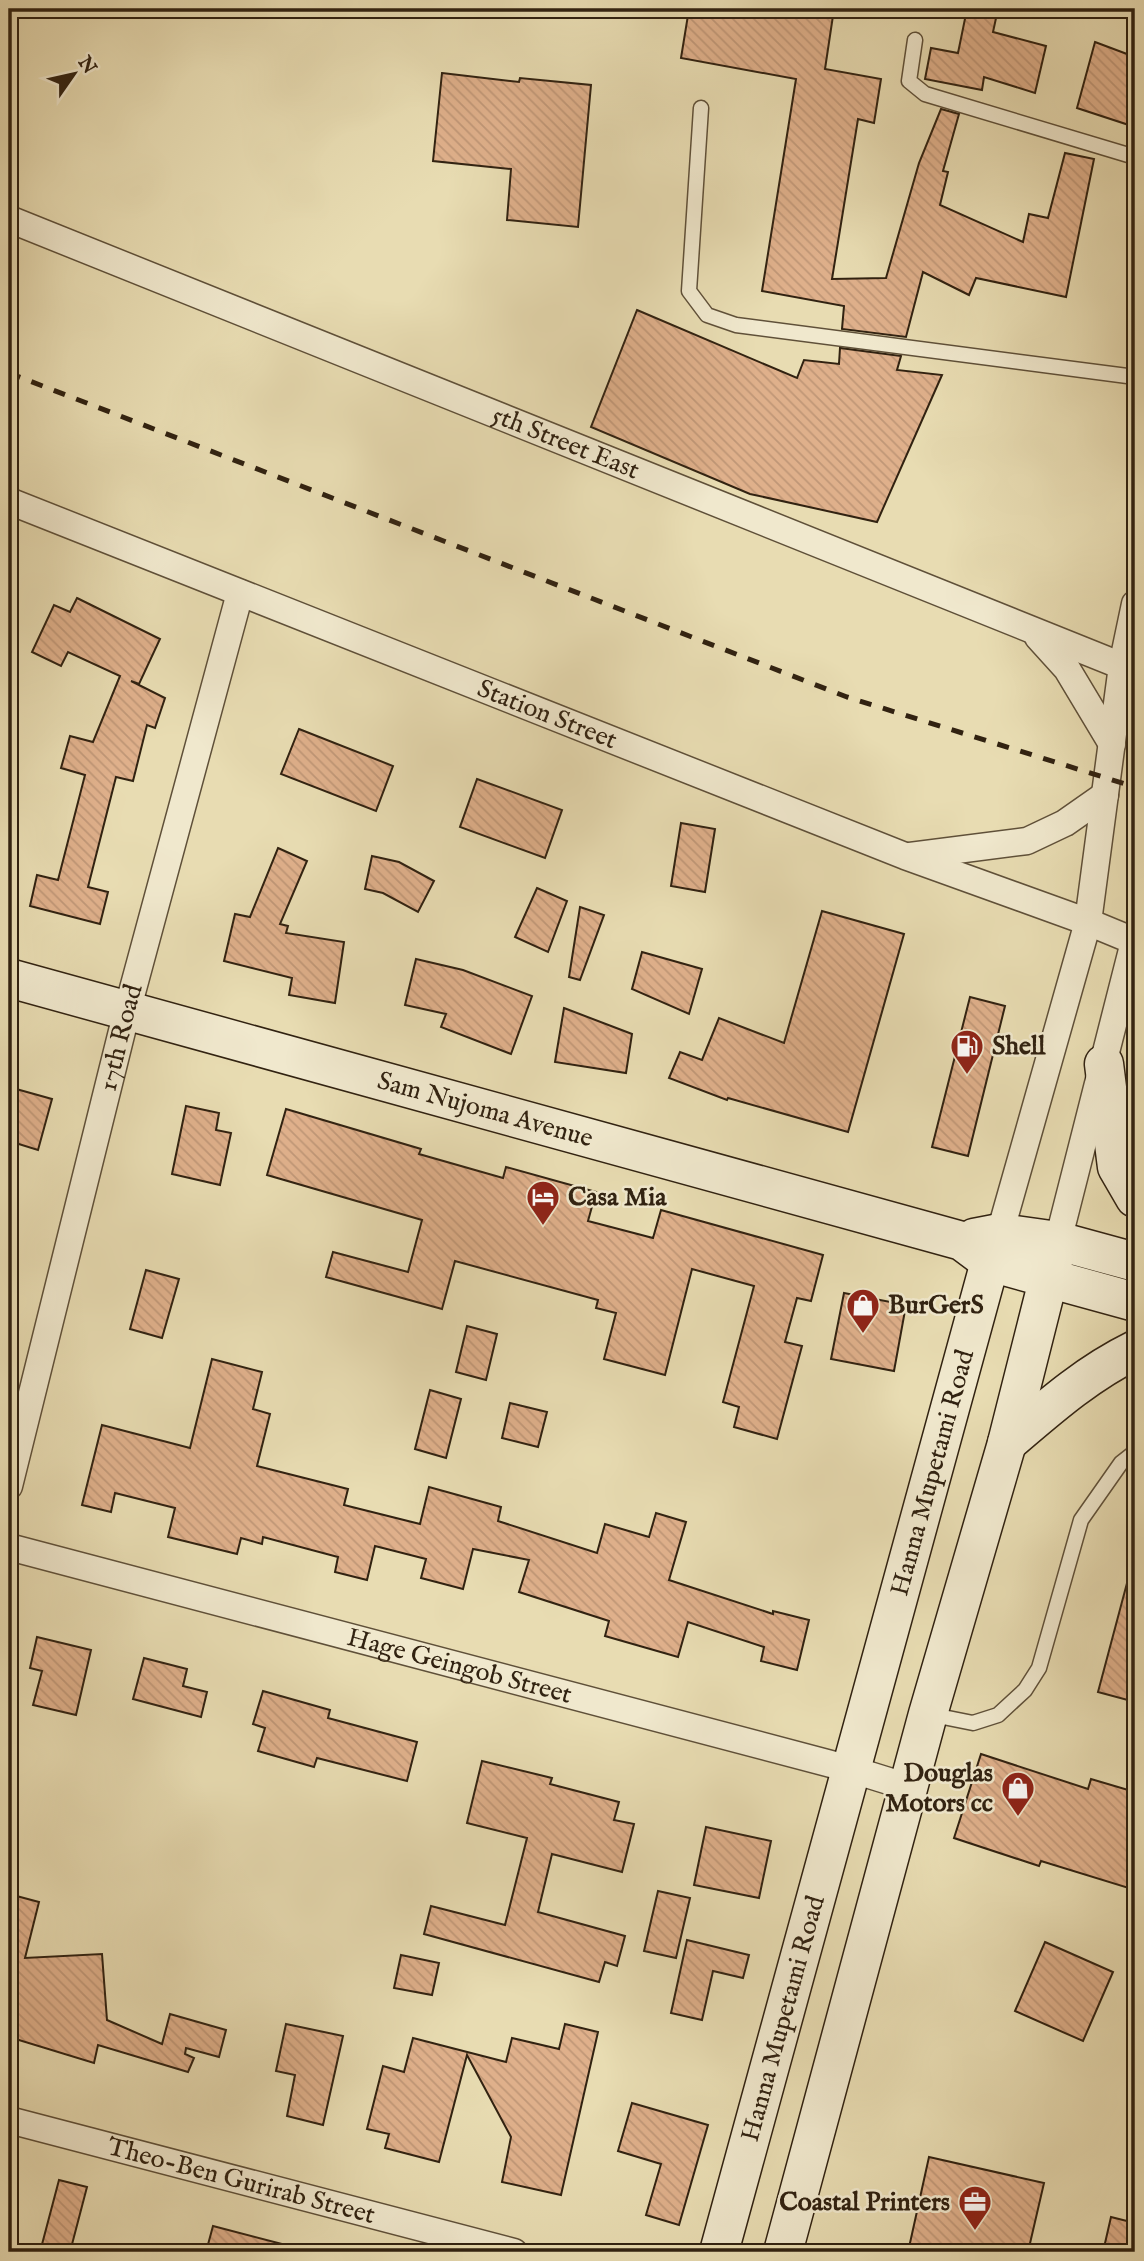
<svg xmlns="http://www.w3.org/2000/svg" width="1144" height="2261" viewBox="0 0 1144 2261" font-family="'IM FELL English',serif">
<defs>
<pattern id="building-back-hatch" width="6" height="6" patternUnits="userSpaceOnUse" patternTransform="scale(1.75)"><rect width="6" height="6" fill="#dfb08b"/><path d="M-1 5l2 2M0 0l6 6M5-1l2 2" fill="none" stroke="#c09777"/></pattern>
</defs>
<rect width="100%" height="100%" fill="#e8dcb2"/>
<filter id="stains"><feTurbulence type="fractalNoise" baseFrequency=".00286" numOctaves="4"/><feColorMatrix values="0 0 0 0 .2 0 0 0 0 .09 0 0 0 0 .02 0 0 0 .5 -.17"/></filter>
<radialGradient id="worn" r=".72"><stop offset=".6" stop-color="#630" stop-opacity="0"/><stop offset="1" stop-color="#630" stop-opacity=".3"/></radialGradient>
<!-- building -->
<g fill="url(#building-back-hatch)" stroke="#312211" stroke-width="2">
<polygon points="689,9 834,9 825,69 881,79 874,123 858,119 832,279 886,278 919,163 941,109 959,114 943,171 948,172 940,205 1023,242 1029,214 1048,218 1065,153 1094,159 1066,297 976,278 969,295 923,272 906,337 842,329 844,306 762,291 796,79 681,58"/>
<polygon points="967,9 998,9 993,32 1046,46 1035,93 984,77 982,90 925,79 931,48 958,53"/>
<polygon points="1095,42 1135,57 1135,127 1077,108"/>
<polygon points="442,73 519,82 520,78 591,85 578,227 507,220 511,169 433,161"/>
<polygon points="637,310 797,378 804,360 839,364 840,348 901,356 897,370 942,375 877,522 750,494 591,427"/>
<polygon points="77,598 160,639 139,684 131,681 165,698 155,728 147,725 133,781 116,777 88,887 108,892 100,924 30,906 37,875 58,880 85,775 61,768 70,736 93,742 120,676 68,652 61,666 32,652 54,605 70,612"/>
<polygon points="299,729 393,766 376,811 281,774"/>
<polygon points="477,779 562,810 545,858 460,827"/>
<polygon points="681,823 715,829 705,892 671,886"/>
<polygon points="278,848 307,861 280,924 288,926 286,933 344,942 335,1003 289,995 292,978 224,961 235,914 250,917"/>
<polygon points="372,856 399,862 434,881 418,912 383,893 365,889"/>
<polygon points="537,888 567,901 548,952 515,937"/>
<polygon points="580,907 604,915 580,980 569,977"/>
<polygon points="822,911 904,934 848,1132 728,1098 727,1100 669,1078 680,1052 702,1060 719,1018 784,1043"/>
<polygon points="642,952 702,969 689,1014 632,989"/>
<polygon points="416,959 463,970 532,996 511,1054 441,1027 446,1014 405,1005"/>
<polygon points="970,997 1005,1006 968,1156 932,1147"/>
<polygon points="564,1008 632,1034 626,1073 555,1062"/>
<polygon points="9,1087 52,1099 38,1150 9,1141"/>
<polygon points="186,1106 219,1113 216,1130 231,1133 220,1185 172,1174"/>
<polygon points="286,1109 421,1149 419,1154 503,1178 506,1167 596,1192 588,1221 653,1238 661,1210 823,1255 811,1301 797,1298 785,1342 802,1346 777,1439 734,1427 739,1407 723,1402 754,1286 692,1269 665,1375 604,1359 616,1313 596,1308 598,1300 455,1261 442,1309 326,1277 333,1252 408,1272 422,1220 267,1175"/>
<polygon points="146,1270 179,1279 162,1338 130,1329"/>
<polygon points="844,1293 906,1305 894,1371 831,1359"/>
<polygon points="467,1326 497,1334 486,1380 456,1372"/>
<polygon points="212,1359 262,1372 253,1409 270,1414 257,1466 348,1489 344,1505 420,1524 429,1487 501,1507 498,1521 597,1553 605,1524 649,1537 656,1513 686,1522 669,1580 773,1614 773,1611 809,1620 797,1670 761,1661 764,1647 688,1622 678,1657 605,1636 609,1621 519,1592 529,1560 473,1549 463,1589 421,1578 426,1559 375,1546 367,1580 335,1572 338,1557 263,1537 262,1544 241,1538 237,1554 168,1537 175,1508 115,1493 111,1512 82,1505 102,1425 190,1448"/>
<polygon points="430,1390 461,1399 446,1458 415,1449"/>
<polygon points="510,1403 547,1412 538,1447 502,1438"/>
<polygon points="1127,1583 1135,1584 1135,1702 1098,1692"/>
<polygon points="37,1637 91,1650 76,1715 33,1705 42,1671 30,1668"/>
<polygon points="144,1658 187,1669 183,1686 207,1692 201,1717 133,1699"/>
<polygon points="263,1691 330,1710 328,1718 417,1742 407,1781 317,1758 314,1767 258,1751 265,1728 253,1724"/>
<polygon points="981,1754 1088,1789 1091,1779 1135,1792 1135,1890 1041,1861 1039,1866 954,1838"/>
<polygon points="482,1761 552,1778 550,1784 619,1802 614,1820 634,1824 622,1872 552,1854 538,1912 625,1936 617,1966 605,1962 599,1982 424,1934 431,1906 505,1925 527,1838 467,1823"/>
<polygon points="706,1827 771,1841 759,1898 694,1885"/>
<polygon points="658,1891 690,1898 676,1958 644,1951"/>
<polygon points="9,1894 39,1902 25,1958 102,1954 107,2020 162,2044 170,2014 226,2030 219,2057 186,2048 185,2054 194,2058 188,2072 98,2045 94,2063 9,2037"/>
<polygon points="687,1940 749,1955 743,1978 713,1971 702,2020 671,2013"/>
<polygon points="1045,1942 1113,1972 1083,2041 1015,2011"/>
<polygon points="401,1955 439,1963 432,1995 394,1988"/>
<polygon points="286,2024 343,2036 323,2125 287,2116 295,2075 276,2071"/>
<polygon points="565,2024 598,2032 561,2195 502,2182 511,2137 467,2055 439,2162 385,2148 389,2134 367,2129 383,2066 404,2072 413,2038 506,2062 512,2038 559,2049"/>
<polygon points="632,2103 708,2125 679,2225 646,2215 661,2164 618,2151"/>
<polygon points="929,2157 1044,2183 1028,2252 908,2252"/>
<polygon points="59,2180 87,2187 70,2252 40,2252"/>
<polygon points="1111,2217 1135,2223 1135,2252 1103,2252"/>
<polygon points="213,2226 282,2244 281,2252 206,2252"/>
</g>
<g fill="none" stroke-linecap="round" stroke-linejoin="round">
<defs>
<g id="lane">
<polyline points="915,40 909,81 925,94 1135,157"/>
<polyline points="701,108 689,291 707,315 736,325 1135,377"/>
<polyline points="928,1714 973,1723 998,1715 1025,1690 1039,1668 1081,1520 1121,1463 1135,1452"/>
</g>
<g id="street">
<path id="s1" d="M9,219l1113,447 13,4"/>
<path id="s2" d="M9,501l896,355 183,66 46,19"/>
<polyline points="1038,637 1067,669 1112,744"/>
<polyline points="910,856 1027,841 1065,823 1105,795"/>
<polyline points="1000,1233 1088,922 1122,666 1135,604"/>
<polyline points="1058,1241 1135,938"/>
<path id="s3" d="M9,1486l118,-475 113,-418"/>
<path id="s4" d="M9,1547l841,222 58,18"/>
<path id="s5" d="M9,2120l505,132"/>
</g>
<g id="secondary">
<path id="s6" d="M9,978l953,263 28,21 145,40"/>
<polyline points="1104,1064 1117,1167 1135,1198"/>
<polyline points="974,1238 1000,1233 1058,1241 1135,1262"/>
<path d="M1007,1443c41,-35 79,-69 128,-93"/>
<path id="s7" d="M719,2252l271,-990 10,-29"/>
<polyline points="783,2252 928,1714 1007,1443 1058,1241"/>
</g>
</defs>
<!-- lane casing -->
<use href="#lane" stroke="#5f5039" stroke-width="17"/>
<!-- street casing -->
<use href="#street" stroke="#5f5039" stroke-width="29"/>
<!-- secondary casing -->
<use href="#secondary" stroke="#312211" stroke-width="41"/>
<!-- lane -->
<use href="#lane" stroke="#f0e8cd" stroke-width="14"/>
<!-- street -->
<use href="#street" stroke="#f0e8cd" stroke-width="26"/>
<!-- secondary -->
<use href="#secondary" stroke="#f0e8cd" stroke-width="38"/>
<!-- rail -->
<polyline stroke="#312211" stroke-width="5" stroke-dasharray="12 12" stroke-linecap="butt" points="9,373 847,697 1135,787"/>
</g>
<!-- icons -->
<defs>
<symbol id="fuel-pin" viewBox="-11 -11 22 30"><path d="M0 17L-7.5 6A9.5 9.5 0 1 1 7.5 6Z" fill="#8f2418" stroke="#f0e8cd"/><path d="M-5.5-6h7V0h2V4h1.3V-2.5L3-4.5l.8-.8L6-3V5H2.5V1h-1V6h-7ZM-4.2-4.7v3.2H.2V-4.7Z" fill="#fff"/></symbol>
<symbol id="hotel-pin" viewBox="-11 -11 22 30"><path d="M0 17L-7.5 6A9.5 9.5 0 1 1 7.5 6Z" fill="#8f2418" stroke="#f0e8cd"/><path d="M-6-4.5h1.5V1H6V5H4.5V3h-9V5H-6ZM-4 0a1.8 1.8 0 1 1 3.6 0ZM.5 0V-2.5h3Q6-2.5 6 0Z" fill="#fff"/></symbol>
<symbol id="shop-pin" viewBox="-11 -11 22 30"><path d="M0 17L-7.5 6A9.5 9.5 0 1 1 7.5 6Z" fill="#8f2418" stroke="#f0e8cd"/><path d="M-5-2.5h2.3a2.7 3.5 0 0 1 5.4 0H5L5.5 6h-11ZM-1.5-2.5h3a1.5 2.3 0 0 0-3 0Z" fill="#fff"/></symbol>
<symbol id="office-pin" viewBox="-11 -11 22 30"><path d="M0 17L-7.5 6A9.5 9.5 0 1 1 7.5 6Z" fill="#8f2418" stroke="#f0e8cd"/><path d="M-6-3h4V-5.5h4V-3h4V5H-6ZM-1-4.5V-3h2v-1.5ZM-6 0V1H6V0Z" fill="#fff"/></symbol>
</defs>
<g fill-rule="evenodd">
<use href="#fuel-pin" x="948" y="1027" width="38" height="52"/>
<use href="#hotel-pin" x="524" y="1178" width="38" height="52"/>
<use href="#shop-pin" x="844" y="1286" width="38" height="52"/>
<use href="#shop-pin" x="999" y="1769" width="38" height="52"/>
<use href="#office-pin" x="956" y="2183" width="38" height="52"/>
</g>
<g text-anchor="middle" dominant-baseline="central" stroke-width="5" stroke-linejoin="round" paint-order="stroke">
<!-- street labels -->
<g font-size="26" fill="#312211" stroke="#f0e8cd">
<text stroke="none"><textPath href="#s1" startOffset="600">5th Street East</textPath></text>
<text stroke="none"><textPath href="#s2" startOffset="579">Station Street</textPath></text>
<text stroke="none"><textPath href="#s3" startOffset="462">17th Road</textPath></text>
<text stroke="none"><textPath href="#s6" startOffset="494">Sam Nujoma Avenue</textPath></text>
<text stroke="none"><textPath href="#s7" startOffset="808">Hanna Mupetami Road</textPath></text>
<text stroke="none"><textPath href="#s4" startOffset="466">Hage Geingob Street</textPath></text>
<text stroke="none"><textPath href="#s7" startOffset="242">Hanna Mupetami Road</textPath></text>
<text stroke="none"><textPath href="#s5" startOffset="240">Theo-Ben Gurirab Street</textPath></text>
</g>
<!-- poi labels -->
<g font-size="26" font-weight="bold" fill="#312211" stroke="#f0e8cd" text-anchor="start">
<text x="992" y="1046">Shell</text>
<text x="568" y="1197">Casa Mia</text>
<text x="888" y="1305">BurGerS</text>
<text x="993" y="1773" text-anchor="end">Douglas<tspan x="993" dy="30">Motors cc</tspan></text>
<text x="950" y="2202" text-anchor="end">Coastal Printers</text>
</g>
</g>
<!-- margin -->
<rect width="1144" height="2261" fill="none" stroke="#e8dcb2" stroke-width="35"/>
<rect x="10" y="10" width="1123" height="2240" fill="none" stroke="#312211" stroke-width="3.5"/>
<rect x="18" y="18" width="1109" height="2226" fill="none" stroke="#312211" stroke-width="2"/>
<!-- north arrow -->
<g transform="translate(74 74) rotate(56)" stroke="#f0e8cd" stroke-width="5" paint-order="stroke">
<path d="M0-5L12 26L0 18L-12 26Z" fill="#312211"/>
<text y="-10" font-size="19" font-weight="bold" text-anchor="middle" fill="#312211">N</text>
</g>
<rect width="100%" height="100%" filter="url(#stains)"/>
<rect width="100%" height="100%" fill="url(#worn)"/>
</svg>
